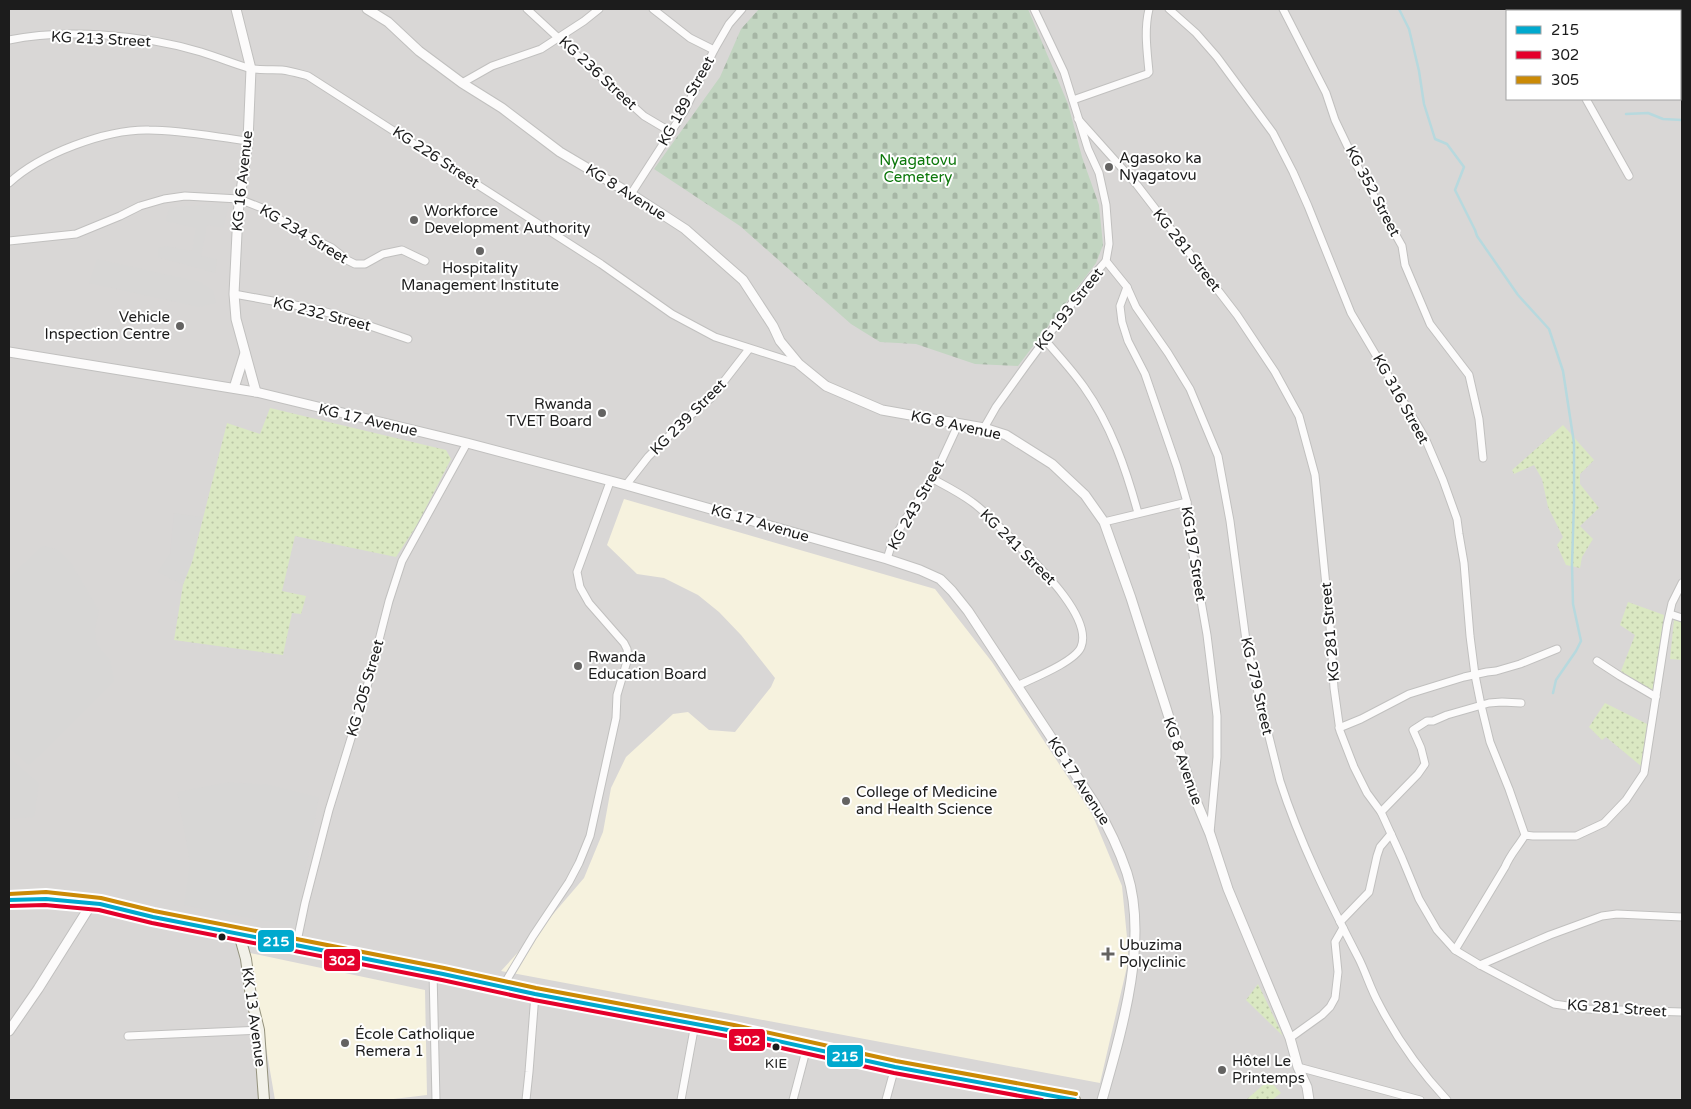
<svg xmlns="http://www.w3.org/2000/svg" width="1691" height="1109" viewBox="0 0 1691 1109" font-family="'Varela Round',sans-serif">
<defs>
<pattern id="grass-dots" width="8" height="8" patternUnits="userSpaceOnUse" patternTransform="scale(1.25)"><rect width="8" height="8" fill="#dae8c2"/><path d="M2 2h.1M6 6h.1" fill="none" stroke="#bac6a6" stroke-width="1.8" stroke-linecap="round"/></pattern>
<pattern id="cemetery-stones" width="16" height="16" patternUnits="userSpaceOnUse" patternTransform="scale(1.25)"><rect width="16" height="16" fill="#c2d5c1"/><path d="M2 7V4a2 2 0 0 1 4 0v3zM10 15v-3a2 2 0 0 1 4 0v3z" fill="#a6b6a5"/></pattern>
</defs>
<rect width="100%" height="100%" fill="#eae7e4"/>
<!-- residential -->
<path fill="#d9d7d6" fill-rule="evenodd" d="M9,9h1673v1091h-1673zM1507,11h173v88h-173z"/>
<!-- education -->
<g fill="#f6f2de">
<polygon points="624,499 935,589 992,662 1092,814 1122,886 1129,958 1100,1083 501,971 554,913 584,878 603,832 611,788 626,757 673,714 688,712 709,730 735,732 771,687 775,678 741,635 719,612 698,595 664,578 637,574 607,545"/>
<polygon points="250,953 425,990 427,1095 385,1100 275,1100"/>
</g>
<!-- religious -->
<g fill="#d8d7d6">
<polygon points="222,203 229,204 223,228 207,225 201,256 217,259 215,273 158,257 158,248 165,246 192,251 196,228 166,221 169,208"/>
<polygon points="97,259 200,282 213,291 216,303 199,307 89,283"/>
<polygon points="174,513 202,517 192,562 183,585 158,572 170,554"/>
<polygon points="43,546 57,549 71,563 99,611 95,629 97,645 110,661 114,681 29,765 9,747 9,578"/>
<polygon points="9,758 39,784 34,817 9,819"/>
<polygon points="229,782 271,785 319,797 295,927 184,905 190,862 177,792"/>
</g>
<!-- grass -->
<g fill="url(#grass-dots)">
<polygon points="270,408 446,450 451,459 417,525 396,557 295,536 282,591 306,596 301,614 292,613 283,655 174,640 183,585 192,562 227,423 260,434"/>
<polygon points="1563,425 1594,460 1580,474 1580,484 1599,508 1580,526 1593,539 1582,557 1580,568 1566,565 1557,545 1563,537 1548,507 1542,479 1534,465 1514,474 1512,470"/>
<polygon points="1628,602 1664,615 1654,693 1621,671 1635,635 1620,625"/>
<polygon points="1674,620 1682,622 1682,660 1670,659"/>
<polygon points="1605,703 1647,724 1641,766 1606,737 1602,740 1589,727"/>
<polygon points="1258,984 1283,1036 1246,1000"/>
<polygon points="1269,1080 1281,1093 1272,1100 1248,1100 1247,1099"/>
</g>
<!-- cemetery -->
<polygon fill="url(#cemetery-stones)" points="759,9 1028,9 1068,104 1082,157 1099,205 1103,245 1096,263 1018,366 975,364 916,344 880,342 851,324 740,226 654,169 720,77 741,29"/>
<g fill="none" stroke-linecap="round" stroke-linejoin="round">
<!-- stream -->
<g stroke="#b7d9de" stroke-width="2.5">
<polyline points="1399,9 1409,29 1419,71 1424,104 1435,139 1447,144 1464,167 1455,190 1475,230 1477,236 1518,295 1549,329 1563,371 1574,443 1574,503 1572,565 1573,604 1581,641 1576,651 1556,680 1553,693"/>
<polyline points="1626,114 1648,113 1663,119 1682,120"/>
</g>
<defs>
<g id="minor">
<polyline points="527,9 594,71 644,116 671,132"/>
<polyline points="653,9 690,38 714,50"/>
<polyline points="1169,9 1196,33 1217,57 1273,133 1293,172 1308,206 1351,313 1425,438 1443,480 1457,519 1459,534 1464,563 1470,636 1475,675 1481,705 1490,742 1509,789 1525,835"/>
<polyline points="1283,9 1326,93 1335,120 1357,166 1402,246 1405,265 1430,324 1469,375 1479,419 1483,458"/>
<polyline points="1535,9 1536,11"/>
<polyline points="1644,9 1645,11"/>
<path d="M9,40c57,-12 136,-5 192,12 16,5 31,11 47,16 11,3 23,1 34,2 9,1 18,4 26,6l293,188 71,50 43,23 84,27"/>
<polyline points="1680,73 1680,74"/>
<polyline points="462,83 492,66 541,49 584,21 599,9"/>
<polyline points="1586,99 1629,176"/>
<path d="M1073,100l74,-26 2,-2c-2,-22 -5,-42 0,-63"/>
<polyline points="1078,119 1137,185 1237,315 1275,372 1299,416 1315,475 1330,626 1334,688 1340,731 1354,767 1367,793 1381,812 1402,858 1419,899 1437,930 1455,950 1480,965 1554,1004 1588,1009 1682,1012"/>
<path d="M9,183c31,-29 97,-54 140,-53 33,0 66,7 99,11"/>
<polyline points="631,194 685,110 714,50 729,24 742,9"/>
<polyline points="9,241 76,234 120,216 140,206 164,199 185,196 239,199 262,208 298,231 332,248 347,260 355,264 365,264 383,254 402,250 425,261"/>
<path d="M1106,261l21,26 9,20 32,46 22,36 28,67 12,65 17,127 33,133c20,62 49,120 79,178 7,14 12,31 20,45 18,35 41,67 68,96"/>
<polyline points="1127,287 1120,306 1122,322 1128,341 1145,374 1177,467 1187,502 1193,555 1207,635 1217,716 1217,757 1210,833"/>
<polyline points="234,294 311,308 344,317 408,339"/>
<path d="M1045,340c13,15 27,30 39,47 27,38 42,82 54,126"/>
<polyline points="984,428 996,407 1027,364 1090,279 1106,261 1109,244 1106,205 1099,173 1088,149 1064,72 1034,9"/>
<path d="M933,479c13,7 27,14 39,23 14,10 25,23 37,34 20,21 85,79 72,111 -6,15 -50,32 -64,39"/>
<polyline points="626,485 648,457 686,419 711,398 749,349"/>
<polyline points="1104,522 1187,502"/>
<polyline points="887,559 892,543 904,521 933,479 958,425"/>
<polyline points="1670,614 1682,618"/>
<polyline points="1597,661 1620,676 1656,697"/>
<polyline points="1339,728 1361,719 1409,694 1464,677 1487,672 1496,671 1520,664 1557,649"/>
<polyline points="1381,812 1418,774 1425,764 1421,748 1413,730 1427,721 1433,721 1447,715 1489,703 1502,702 1521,703"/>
<polyline points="1340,922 1369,892 1377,856 1380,847 1391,834"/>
<polyline points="296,946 305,903 329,810 368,683 389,601 402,561 467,443"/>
<path d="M1455,950l50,-83c6,-14 13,-20 20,-32l8,1h43l28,-13 22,-23 18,-27 23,-148 5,-22 10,-20"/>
<polyline points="1480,965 1550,935 1602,916 1617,914 1682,917"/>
<polyline points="433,972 436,1100"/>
<polyline points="503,986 533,936 569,882 579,863 590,836 616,718 617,695 628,658 627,649 624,643 589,603 580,587 577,572 610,482"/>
<polyline points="128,1036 259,1030"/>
<polyline points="1290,1038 1322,1015 1330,1007 1335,998 1338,972 1335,942 1343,928"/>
<polyline points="1298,1067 1420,1100"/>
<polyline points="526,1100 529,1072 535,994"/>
<polyline points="681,1100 695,1024"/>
<polyline points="793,1100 807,1047"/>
<polyline points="886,1100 895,1067"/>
</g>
<g id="tertiary">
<polyline points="236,9 251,69 248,141 238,213 234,294 236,319 256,392"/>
<polyline points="367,9 388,22 419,51 462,83 502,108 560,152 631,194 685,229 743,280 773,326 780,341 799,364 826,386 882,410 984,428 1006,435 1052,464 1085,495 1104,522 1131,598 1194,796 1210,834 1228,889 1290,1038 1298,1067 1307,1087 1309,1100"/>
<path d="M9,352l247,40 211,51 159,42 261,74 33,11 20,9 12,12 16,20 127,193c13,22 24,45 32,69 22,69 -6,160 -25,227"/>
<polyline points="234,388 245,353"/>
<polyline points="9,1031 38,989 92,903"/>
</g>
<g id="secondary">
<path d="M9,900c49,-5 97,3 144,17l290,57 92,20 198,37 162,36 180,33"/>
<polyline points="239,934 246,959 251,997 259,1030 264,1100"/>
</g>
</defs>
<!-- minor casing -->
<use href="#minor" stroke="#c1c0bf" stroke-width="9"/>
<!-- tertiary casing -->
<use href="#tertiary" stroke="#c1c0bf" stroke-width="11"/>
<!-- secondary casing -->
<use href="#secondary" stroke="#94927d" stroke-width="12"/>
<!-- minor -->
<use href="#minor" stroke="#fcfbfb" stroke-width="7"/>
<!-- tertiary -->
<use href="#tertiary" stroke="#fcfbfb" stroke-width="9"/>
<!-- secondary -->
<use href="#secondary" stroke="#f2f1e9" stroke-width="10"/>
<defs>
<polyline id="bus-1" points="9,900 46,899 100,904 153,917 443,974 535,994 733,1031 895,1067 1075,1100"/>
<polyline id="bus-2" points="9,906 45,905 99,910 152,923 442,980 534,1000 732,1037 894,1073 1042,1100"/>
<polyline id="bus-3" points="9,894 46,892 101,898 154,911 444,968 536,988 734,1025 896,1061 1076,1094"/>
</defs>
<!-- bus-1 casing -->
<use href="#bus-1" stroke="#fff" stroke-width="8"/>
<!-- bus-2 casing -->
<use href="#bus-2" stroke="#fff" stroke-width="8"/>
<!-- bus-3 casing -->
<use href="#bus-3" stroke="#fff" stroke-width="8"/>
<!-- bus-1 -->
<use href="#bus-1" stroke="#00a9ce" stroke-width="4"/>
<!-- bus-2 -->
<use href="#bus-2" stroke="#e4002b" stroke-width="4"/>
<!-- bus-3 -->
<use href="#bus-3" stroke="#cb8a06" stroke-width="4"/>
</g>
<!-- markers -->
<g fill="#646362" stroke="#fff" stroke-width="2">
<circle cx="1109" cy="167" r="5"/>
<circle cx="414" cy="220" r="5"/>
<circle cx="480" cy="251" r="5"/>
<circle cx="180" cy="326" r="5"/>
<circle cx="602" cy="413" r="5"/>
<circle cx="578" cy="666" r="5"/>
<circle cx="846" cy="801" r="5"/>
<path d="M1105.5 946.5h5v5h5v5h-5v5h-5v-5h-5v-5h5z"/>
<circle cx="345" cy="1043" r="5"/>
<circle cx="1222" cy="1070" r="5"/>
</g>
<g fill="#1c1c1c" stroke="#fff" stroke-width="2">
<circle cx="222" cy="937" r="4.5"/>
<circle cx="776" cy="1047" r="4.5"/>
</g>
<g text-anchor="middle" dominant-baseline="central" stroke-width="4" stroke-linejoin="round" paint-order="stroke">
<!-- bus labels -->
<g font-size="14" fill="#1c1c1c" stroke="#fff">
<text x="776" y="1063">KIE</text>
</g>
<!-- street labels -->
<g font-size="15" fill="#1c1c1c" stroke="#fff">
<text transform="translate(101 39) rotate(3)">KG 213 Street</text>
<text transform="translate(598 73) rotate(43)">KG 236 Street</text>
<text transform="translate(686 101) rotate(-61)">KG 189 Street</text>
<text transform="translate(436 157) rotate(33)">KG 226 Street</text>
<text transform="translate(242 181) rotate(-84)">KG 16 Avenue</text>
<text transform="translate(1373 191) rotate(62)">KG 352 Street</text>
<text transform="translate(626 192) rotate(32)">KG 8 Avenue</text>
<text transform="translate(304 234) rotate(31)">KG 234 Street</text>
<text transform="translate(1187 250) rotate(52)">KG 281 Street</text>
<text transform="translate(1069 309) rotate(-52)">KG 193 Street</text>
<text transform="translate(322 314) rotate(14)">KG 232 Street</text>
<text transform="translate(1401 399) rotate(61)">KG 316 Street</text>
<text transform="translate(688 417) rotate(-45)">KG 239 Street</text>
<text transform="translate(368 420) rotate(13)">KG 17 Avenue</text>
<text transform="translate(956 425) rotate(12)">KG 8 Avenue</text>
<text transform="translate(916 505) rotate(-61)">KG 243 Street</text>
<text transform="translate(760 523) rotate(16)">KG 17 Avenue</text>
<text transform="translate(1018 547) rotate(45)">KG 241 Street</text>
<text transform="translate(1194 554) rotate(81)">KG197 Street</text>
<text transform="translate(1330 632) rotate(-95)">KG 281 Street</text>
<text transform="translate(1257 686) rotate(77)">KG 279 Street</text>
<text transform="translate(365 688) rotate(-74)">KG 205 Street</text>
<text transform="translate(1183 761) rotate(71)">KG 8 Avenue</text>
<text transform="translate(1079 781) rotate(57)">KG 17 Avenue</text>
<text transform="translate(1617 1008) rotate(4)">KG 281 Street</text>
<text transform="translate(254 1017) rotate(82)">KK 13 Avenue</text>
</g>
<!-- poi labels -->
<g font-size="15" fill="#1c1c1c" stroke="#fff" text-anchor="start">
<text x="1119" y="158">Agasoko ka<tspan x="1119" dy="17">Nyagatovu</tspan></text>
<text x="424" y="211">Workforce<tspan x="424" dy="17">Development Authority</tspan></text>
<text x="480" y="268" text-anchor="middle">Hospitality<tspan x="480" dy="17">Management Institute</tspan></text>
<text x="170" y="317" text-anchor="end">Vehicle<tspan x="170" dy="17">Inspection Centre</tspan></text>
<text x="592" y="404" text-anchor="end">Rwanda<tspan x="592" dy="17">TVET Board</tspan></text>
<text x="588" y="657">Rwanda<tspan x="588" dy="17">Education Board</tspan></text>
<text x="856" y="792">College of Medicine<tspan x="856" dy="17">and Health Science</tspan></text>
<text x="1119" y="945">Ubuzima<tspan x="1119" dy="17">Polyclinic</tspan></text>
<text x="355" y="1034">École Catholique<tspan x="355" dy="17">Remera 1</tspan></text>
<text x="1232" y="1061">Hôtel Le<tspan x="1232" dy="17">Printemps</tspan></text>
</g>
<!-- park labels -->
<g font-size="15" fill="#0d780c" stroke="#fff">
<text x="918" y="160">Nyagatovu<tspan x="918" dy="17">Cemetery</tspan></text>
</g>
</g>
<g stroke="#fff" stroke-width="2">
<rect x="257" y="929" width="38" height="24" rx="5" fill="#00a9ce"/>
<rect x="323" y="948" width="38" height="24" rx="5" fill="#e4002b"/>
<rect x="728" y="1028" width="38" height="24" rx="5" fill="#e4002b"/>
<rect x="826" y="1044" width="38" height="24" rx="5" fill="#00a9ce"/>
</g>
<g font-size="14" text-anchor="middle" font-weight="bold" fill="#fff">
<text x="276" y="946">215</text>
<text x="342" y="965">302</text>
<text x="747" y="1045">302</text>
<text x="845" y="1061">215</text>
</g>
<!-- border -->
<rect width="1691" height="1109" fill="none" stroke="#1c1c1c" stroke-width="20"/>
<!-- legend -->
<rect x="1506" y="10" width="175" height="90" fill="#ffffff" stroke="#a4a4a4"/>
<rect x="1516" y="26" width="25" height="8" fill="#00a9ce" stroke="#a4a4a4"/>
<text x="1551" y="35" font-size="15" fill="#1c1c1c">215</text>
<rect x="1516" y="51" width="25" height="8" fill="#e4002b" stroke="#a4a4a4"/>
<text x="1551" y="60" font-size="15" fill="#1c1c1c">302</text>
<rect x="1516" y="76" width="25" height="8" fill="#cb8a06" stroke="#a4a4a4"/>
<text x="1551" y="85" font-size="15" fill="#1c1c1c">305</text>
</svg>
